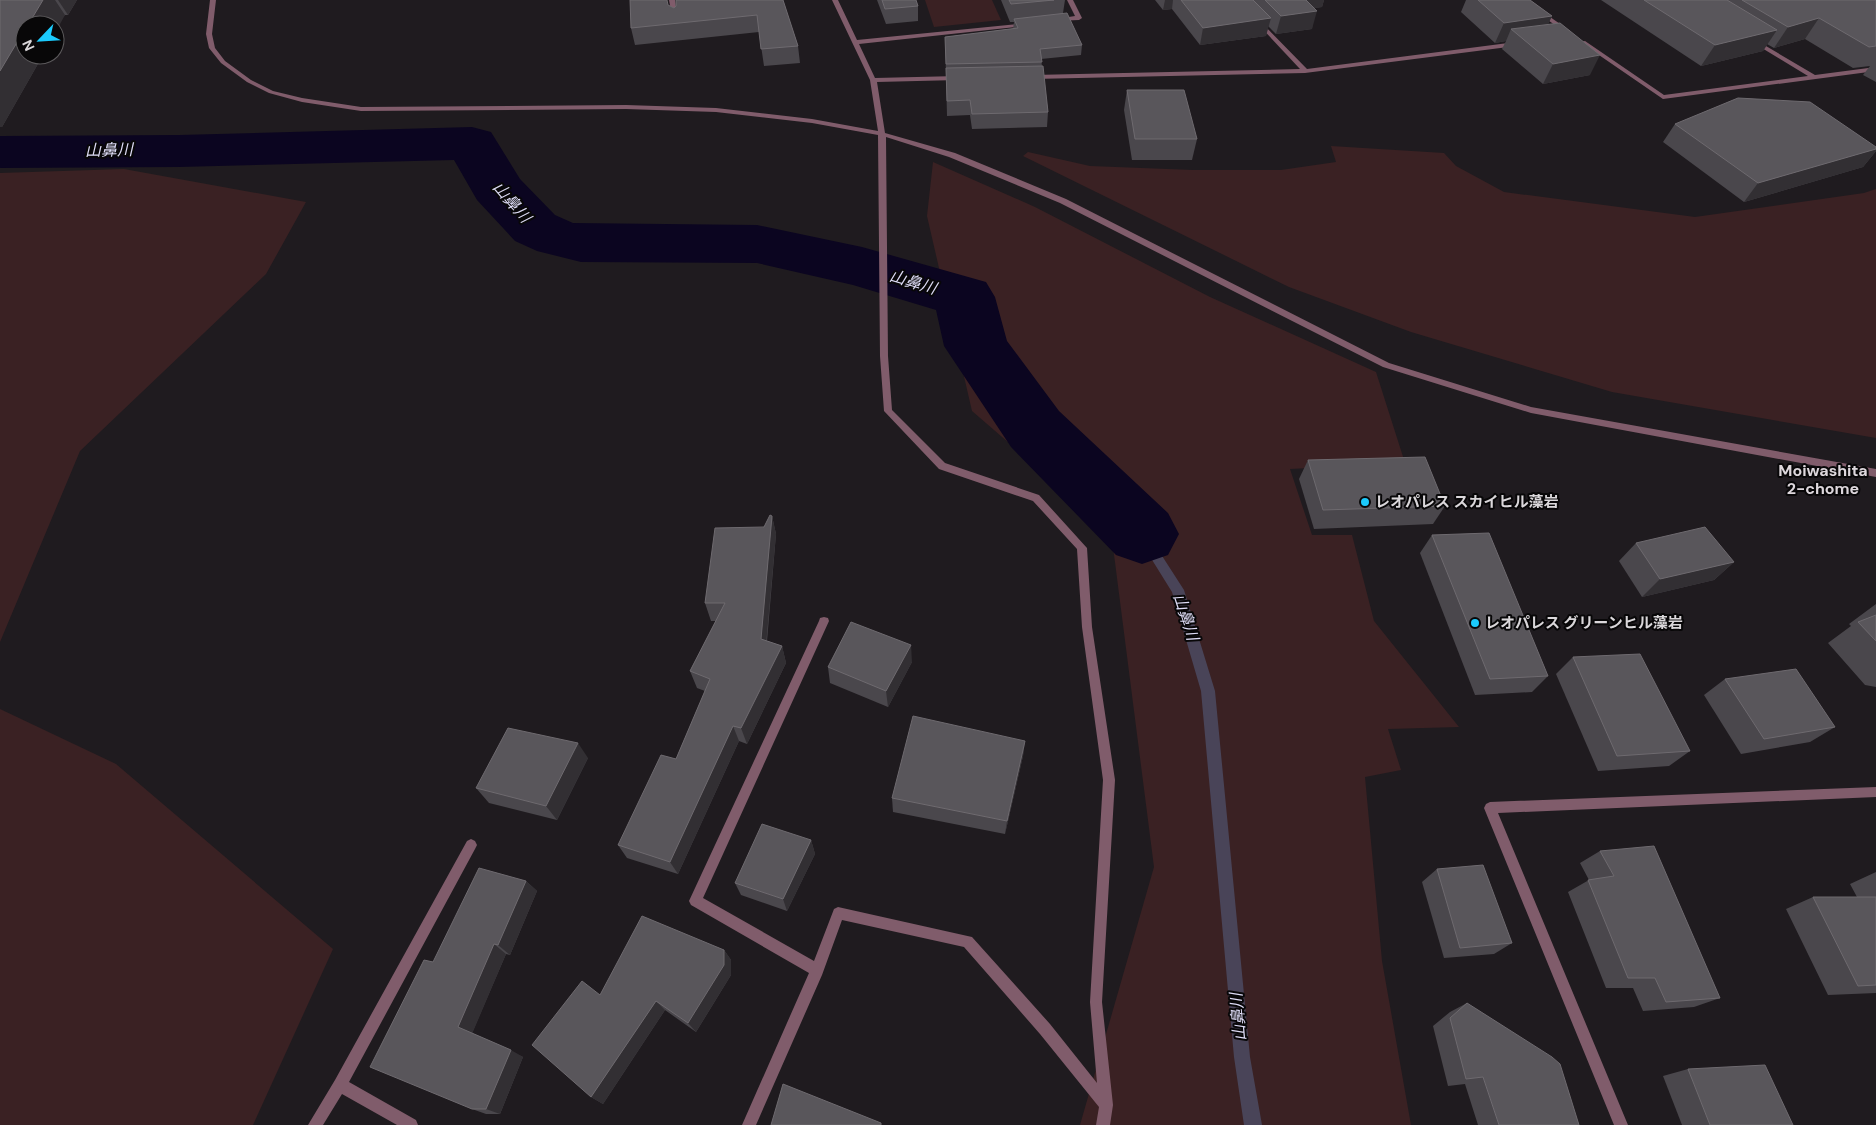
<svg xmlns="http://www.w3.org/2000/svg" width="1876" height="1125" viewBox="0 0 1876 1125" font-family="'DM Sans','Noto Sans JP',sans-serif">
<rect width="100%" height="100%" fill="#1f1b1f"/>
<!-- green -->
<g fill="#3a2123">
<polygon points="925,0 992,0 1001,20 934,27"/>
<polygon points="1331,146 1444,153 1456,166 1504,192 1695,217 1864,193 1876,189 1876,438 1612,392 1411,332 1289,287 1023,156 1028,152 1090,166 1193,170 1281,170 1336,162"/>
<polygon points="933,162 1035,207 1210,297 1376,372 1405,463 1290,469 1312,535 1352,535 1374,621 1459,727 1388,729 1401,770 1365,777 1382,961 1411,1125 1080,1125 1154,867 1111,531 972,411 927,216"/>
<polygon points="124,169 306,202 266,274 80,451 0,642 0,173"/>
<polygon points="0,709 116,764 333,949 253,1125 0,1125"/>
</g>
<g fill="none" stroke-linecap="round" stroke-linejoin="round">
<!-- stream -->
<polygon fill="#494458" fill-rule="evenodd" points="1142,529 1146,531 1184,590 1215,691 1250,1057 1262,1125 1244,1125 1234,1057 1201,691 1172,592 1136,534 1138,531"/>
<!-- river -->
<polygon fill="#0b0520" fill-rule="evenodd" points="472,127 491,132 520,179 555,215 573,223 757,225 862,247 986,282 995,297 1007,341 1059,411 1168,513 1179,534 1168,555 1142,564 1116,555 1011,447 944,346 936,310 853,285 757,263 581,262 537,251 515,241 477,200 454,160 179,167 0,168 0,136 179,135"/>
<!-- minor -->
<g fill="#805c6b" fill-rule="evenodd">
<polygon points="210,0 216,0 212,34 215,48 225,61 251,80 273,91 302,98 361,107 626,105 716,108 812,119 878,131 870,80 832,0 838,0 857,40 1028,23 1028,25 1026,26 859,44 875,78 958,76 961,78 958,80 877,82 885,133 955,153 1066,199 1389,363 1531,407 1876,469 1876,477 1531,413 1383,367 1060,203 949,157 886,137 888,356 892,410 945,463 1039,495 1087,548 1092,627 1115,780 1102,1002 1113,1105 1110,1125 1096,1125 1099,1107 1040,1034 964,947 842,920 822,975 756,1125 742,1125 809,973 691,905 689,901 819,621 820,618 824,617 828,618 829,621 703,898 814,961 834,909 838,907 972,937 1050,1024 1097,1083 1090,1002 1103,780 1082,627 1077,549 1033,501 939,469 884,411 880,356 878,135 812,123 716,112 626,109 361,111 302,102 269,93 247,82 221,63 209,48 206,34"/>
<polygon points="669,0 675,0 678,22 673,21"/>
<polygon points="1067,0 1073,0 1082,18 1079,20 1056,21 1056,19 1075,16"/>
<polygon points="1519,0 1526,0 1570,31 1565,32"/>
<polygon points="1258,19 1307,69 1516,42 1519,44 1516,46 1305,73 1033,79 1030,77 1033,75 1300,69 1256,22 1256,20"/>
<polygon points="1754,39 1815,75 1876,67 1876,71 1663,99 1580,42 1585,41 1664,95 1808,76 1752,42 1751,41"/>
<polygon points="1876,787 1876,797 1498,813 1628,1125 1614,1125 1484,808 1486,804 1490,802"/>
<polygon points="471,839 475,841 477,845 475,849 349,1082 416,1120 418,1125 397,1125 342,1094 323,1125 308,1125 335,1080 467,841"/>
</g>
</g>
<!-- wall -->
<g fill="#4a474c">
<polygon points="0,0 77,0 68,15 65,15 25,55 43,55 2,127"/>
<polygon points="630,0 667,0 668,6 674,8 783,0 798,46 800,63 764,66 759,32 635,45 631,28"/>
<polygon points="877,0 916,0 918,6 918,21 886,24"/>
<polygon points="1001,0 1065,0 1063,13 1082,45 1081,55 1041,59 1042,66 1048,112 1047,127 972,129 970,115 947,116 945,37 1013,29 1014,22 1010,22"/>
<polygon points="1155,0 1324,0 1322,7 1314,8 1312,29 1276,34 1268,26 1266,36 1200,45 1172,9 1163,10"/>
<polygon points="1466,0 1530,0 1552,16 1548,24 1590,75 1543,84 1502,49 1506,41 1495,43 1461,12"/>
<polygon points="1601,0 1876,0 1876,82 1863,75 1870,66 1853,68 1805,39 1774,48 1767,44 1763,51 1701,66"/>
<polygon points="1127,90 1197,139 1192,160 1132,160 1124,110"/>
<polygon points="1675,124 1876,147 1876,151 1863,167 1744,202 1663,142"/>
<polygon points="1308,460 1445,506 1433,524 1314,529 1299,479"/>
<polygon points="772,516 776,534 767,641 782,646 786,663 747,744 739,741 678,874 627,858 618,845 676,759 705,691 697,688 690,671 716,621 711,621 705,603 764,527"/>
<polygon points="1432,535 1548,676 1532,692 1475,695 1420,553"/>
<polygon points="1636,543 1734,562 1714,580 1642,597 1619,561"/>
<polygon points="1876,604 1876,687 1865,685 1828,643 1851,626 1849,624"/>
<polygon points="1573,657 1690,751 1669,766 1598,771 1556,674"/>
<polygon points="912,662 888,707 830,683 828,667"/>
<polygon points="1725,679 1835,727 1810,742 1741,754 1704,695"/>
<polygon points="1025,741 1023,756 1005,834 893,812 892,798"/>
<polygon points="588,758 557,820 489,803 476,788"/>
<polygon points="811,840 815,854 787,911 741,895 735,883"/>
<polygon points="1600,851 1720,998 1694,1007 1643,1011 1633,988 1606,988 1568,892 1589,880 1580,863"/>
<polygon points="1437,869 1512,943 1494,954 1444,958 1422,882"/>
<polygon points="1876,872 1876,993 1828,995 1786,909 1813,897 1857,897 1850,884"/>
<polygon points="526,881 537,891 510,955 506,954 472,1033 523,1057 500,1114 486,1114 472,1109 433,962"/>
<polygon points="724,950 731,960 731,975 696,1032 665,1010 603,1104 591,1097 600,995"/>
<polygon points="1467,1003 1579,1125 1478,1125 1465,1084 1448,1086 1433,1026 1450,1012"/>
<polygon points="1688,1069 1793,1125 1682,1125 1663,1076"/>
</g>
<!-- shaded-wall -->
<g fill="#322f33">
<polygon points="43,0 55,0 65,15 55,33 55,25 28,25"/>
<polygon points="58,0 77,0 68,15"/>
<polygon points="1165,0 1173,0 1172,9 1163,10"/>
<polygon points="1297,0 1324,0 1322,7 1294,11"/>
<polygon points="1317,11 1312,29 1276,34 1281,16"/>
<polygon points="1552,16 1542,37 1511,29 1506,41 1495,43 1504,23"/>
<polygon points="1271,18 1266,36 1200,45 1203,28"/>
<polygon points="1819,18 1805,39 1774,48 1788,27"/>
<polygon points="25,29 25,55 43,55 2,127 0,127 0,71"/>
<polygon points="1777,30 1763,51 1701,66 1715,45"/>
<polygon points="1600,55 1590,75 1543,84 1553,64"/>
<polygon points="1876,149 1876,151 1863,167 1744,202 1758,183"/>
<polygon points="772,516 776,534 765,656 761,639"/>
<polygon points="1734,562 1714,580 1642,597 1660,579"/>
<polygon points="911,645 912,662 888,707 886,691"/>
<polygon points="782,646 786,663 747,744 741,728"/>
<polygon points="733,726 739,741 678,874 670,862"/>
<polygon points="1025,741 1023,756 1005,834 1007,821"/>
<polygon points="578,743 588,758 557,820 546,806"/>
<polygon points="811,840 815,854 787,911 783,899"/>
<polygon points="526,881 537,891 510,955 498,945"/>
<polygon points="494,944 506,954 472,1034 458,1027"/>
<polygon points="724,950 731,960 731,975 696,1032 688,1023"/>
<polygon points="656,1001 665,1010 603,1104 591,1097"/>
<polygon points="511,1050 523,1057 500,1114 486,1109"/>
</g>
<!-- building -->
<g fill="#59565b" stroke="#6e6a6f">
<polygon points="0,0 43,0 28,25 25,25 25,29 0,71"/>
<polygon points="630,0 667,0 668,5 674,8 676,6 676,0 783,0 798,46 761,49 757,15 631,28"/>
<polygon points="882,0 916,0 918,6 885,9"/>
<polygon points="1009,0 1054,0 1011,4"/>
<polygon points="1181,0 1253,0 1271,18 1203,28"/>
<polygon points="1265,0 1306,0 1317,11 1281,16"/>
<polygon points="1478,0 1530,0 1552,16 1504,23"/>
<polygon points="1644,0 1727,0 1777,30 1715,45"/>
<polygon points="1742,0 1876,0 1876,46 1869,47 1819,18 1788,27"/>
<polygon points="1067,13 1082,45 1040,49 1042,62 946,64 945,37 1018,28 1014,19"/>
<polygon points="1560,23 1600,55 1553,64 1511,29"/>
<polygon points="1043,66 1048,112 972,114 970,100 947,101 946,68"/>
<polygon points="1127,90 1184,90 1197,139 1135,139"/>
<polygon points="1738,98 1810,102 1876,147 1876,149 1758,183 1675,124"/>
<polygon points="1425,457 1445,506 1323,510 1308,460"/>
<polygon points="770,515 772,516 761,639 782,646 741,728 733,726 670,862 618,845 661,755 676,759 710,679 690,671 725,603 705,603 715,528 764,527"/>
<polygon points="1705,527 1734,562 1660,579 1636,543"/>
<polygon points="1489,533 1548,676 1490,679 1432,535"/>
<polygon points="1876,615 1876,641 1858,622"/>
<polygon points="851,622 911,645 886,691 828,667"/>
<polygon points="1640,654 1690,751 1617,756 1573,657"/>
<polygon points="1796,669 1835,727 1764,739 1725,679"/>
<polygon points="913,716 1025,741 1007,821 892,798"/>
<polygon points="508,728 578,743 546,806 476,788"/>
<polygon points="762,824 811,840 783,899 735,883"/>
<polygon points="1654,846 1720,998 1666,1002 1655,978 1628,978 1588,880 1614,876 1600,851"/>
<polygon points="1483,865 1512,943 1460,948 1437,869"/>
<polygon points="479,868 526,881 498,945 494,944 458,1027 511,1050 486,1109 472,1109 370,1067 424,960 433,962"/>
<polygon points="1813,897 1876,897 1876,985 1858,986"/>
<polygon points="642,916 724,950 724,965 688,1023 656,1001 591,1097 532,1045 582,981 600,995"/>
<polygon points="1467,1003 1552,1057 1560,1064 1579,1125 1499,1125 1483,1077 1466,1079 1450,1018"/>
<polygon points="1765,1065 1793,1125 1710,1125 1688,1069"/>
<polygon points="783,1084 881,1123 881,1125 771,1125"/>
</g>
<!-- markers -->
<g fill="#1bcafc" stroke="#080708" stroke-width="2">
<circle cx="1365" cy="502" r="5"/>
<circle cx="1475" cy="623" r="5"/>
</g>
<g text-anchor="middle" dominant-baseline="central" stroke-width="4" stroke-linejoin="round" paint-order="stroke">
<!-- poi labels -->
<g font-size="15" font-weight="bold" fill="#dad7da" stroke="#080708" text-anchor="start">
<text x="1375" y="502">レオパレス スカイヒル藻岩</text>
<text x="1485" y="623">レオパレス グリーンヒル藻岩</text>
</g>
<!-- water labels -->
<g font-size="16" font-style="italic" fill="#dedcf6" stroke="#080708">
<text transform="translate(109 150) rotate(-1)">山鼻川</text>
<text transform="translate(512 202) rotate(49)">山鼻川</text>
<text transform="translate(913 282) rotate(17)">山鼻川</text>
<text transform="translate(1186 617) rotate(72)">山鼻川</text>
<text transform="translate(1238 1017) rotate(-95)">山鼻川</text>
</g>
<!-- neighbourhood labels -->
<g font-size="16" font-weight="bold" fill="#ddd7dc" stroke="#080708">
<text x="1823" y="470">Moiwashita<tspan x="1823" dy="18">2-chome</tspan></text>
</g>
</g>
<!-- north arrow -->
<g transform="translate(40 40) rotate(245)"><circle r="24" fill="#080708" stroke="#5c5a5c"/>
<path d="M0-4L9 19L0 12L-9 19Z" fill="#1bcafc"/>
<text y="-8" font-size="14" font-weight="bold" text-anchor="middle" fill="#dad7da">N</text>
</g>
</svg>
